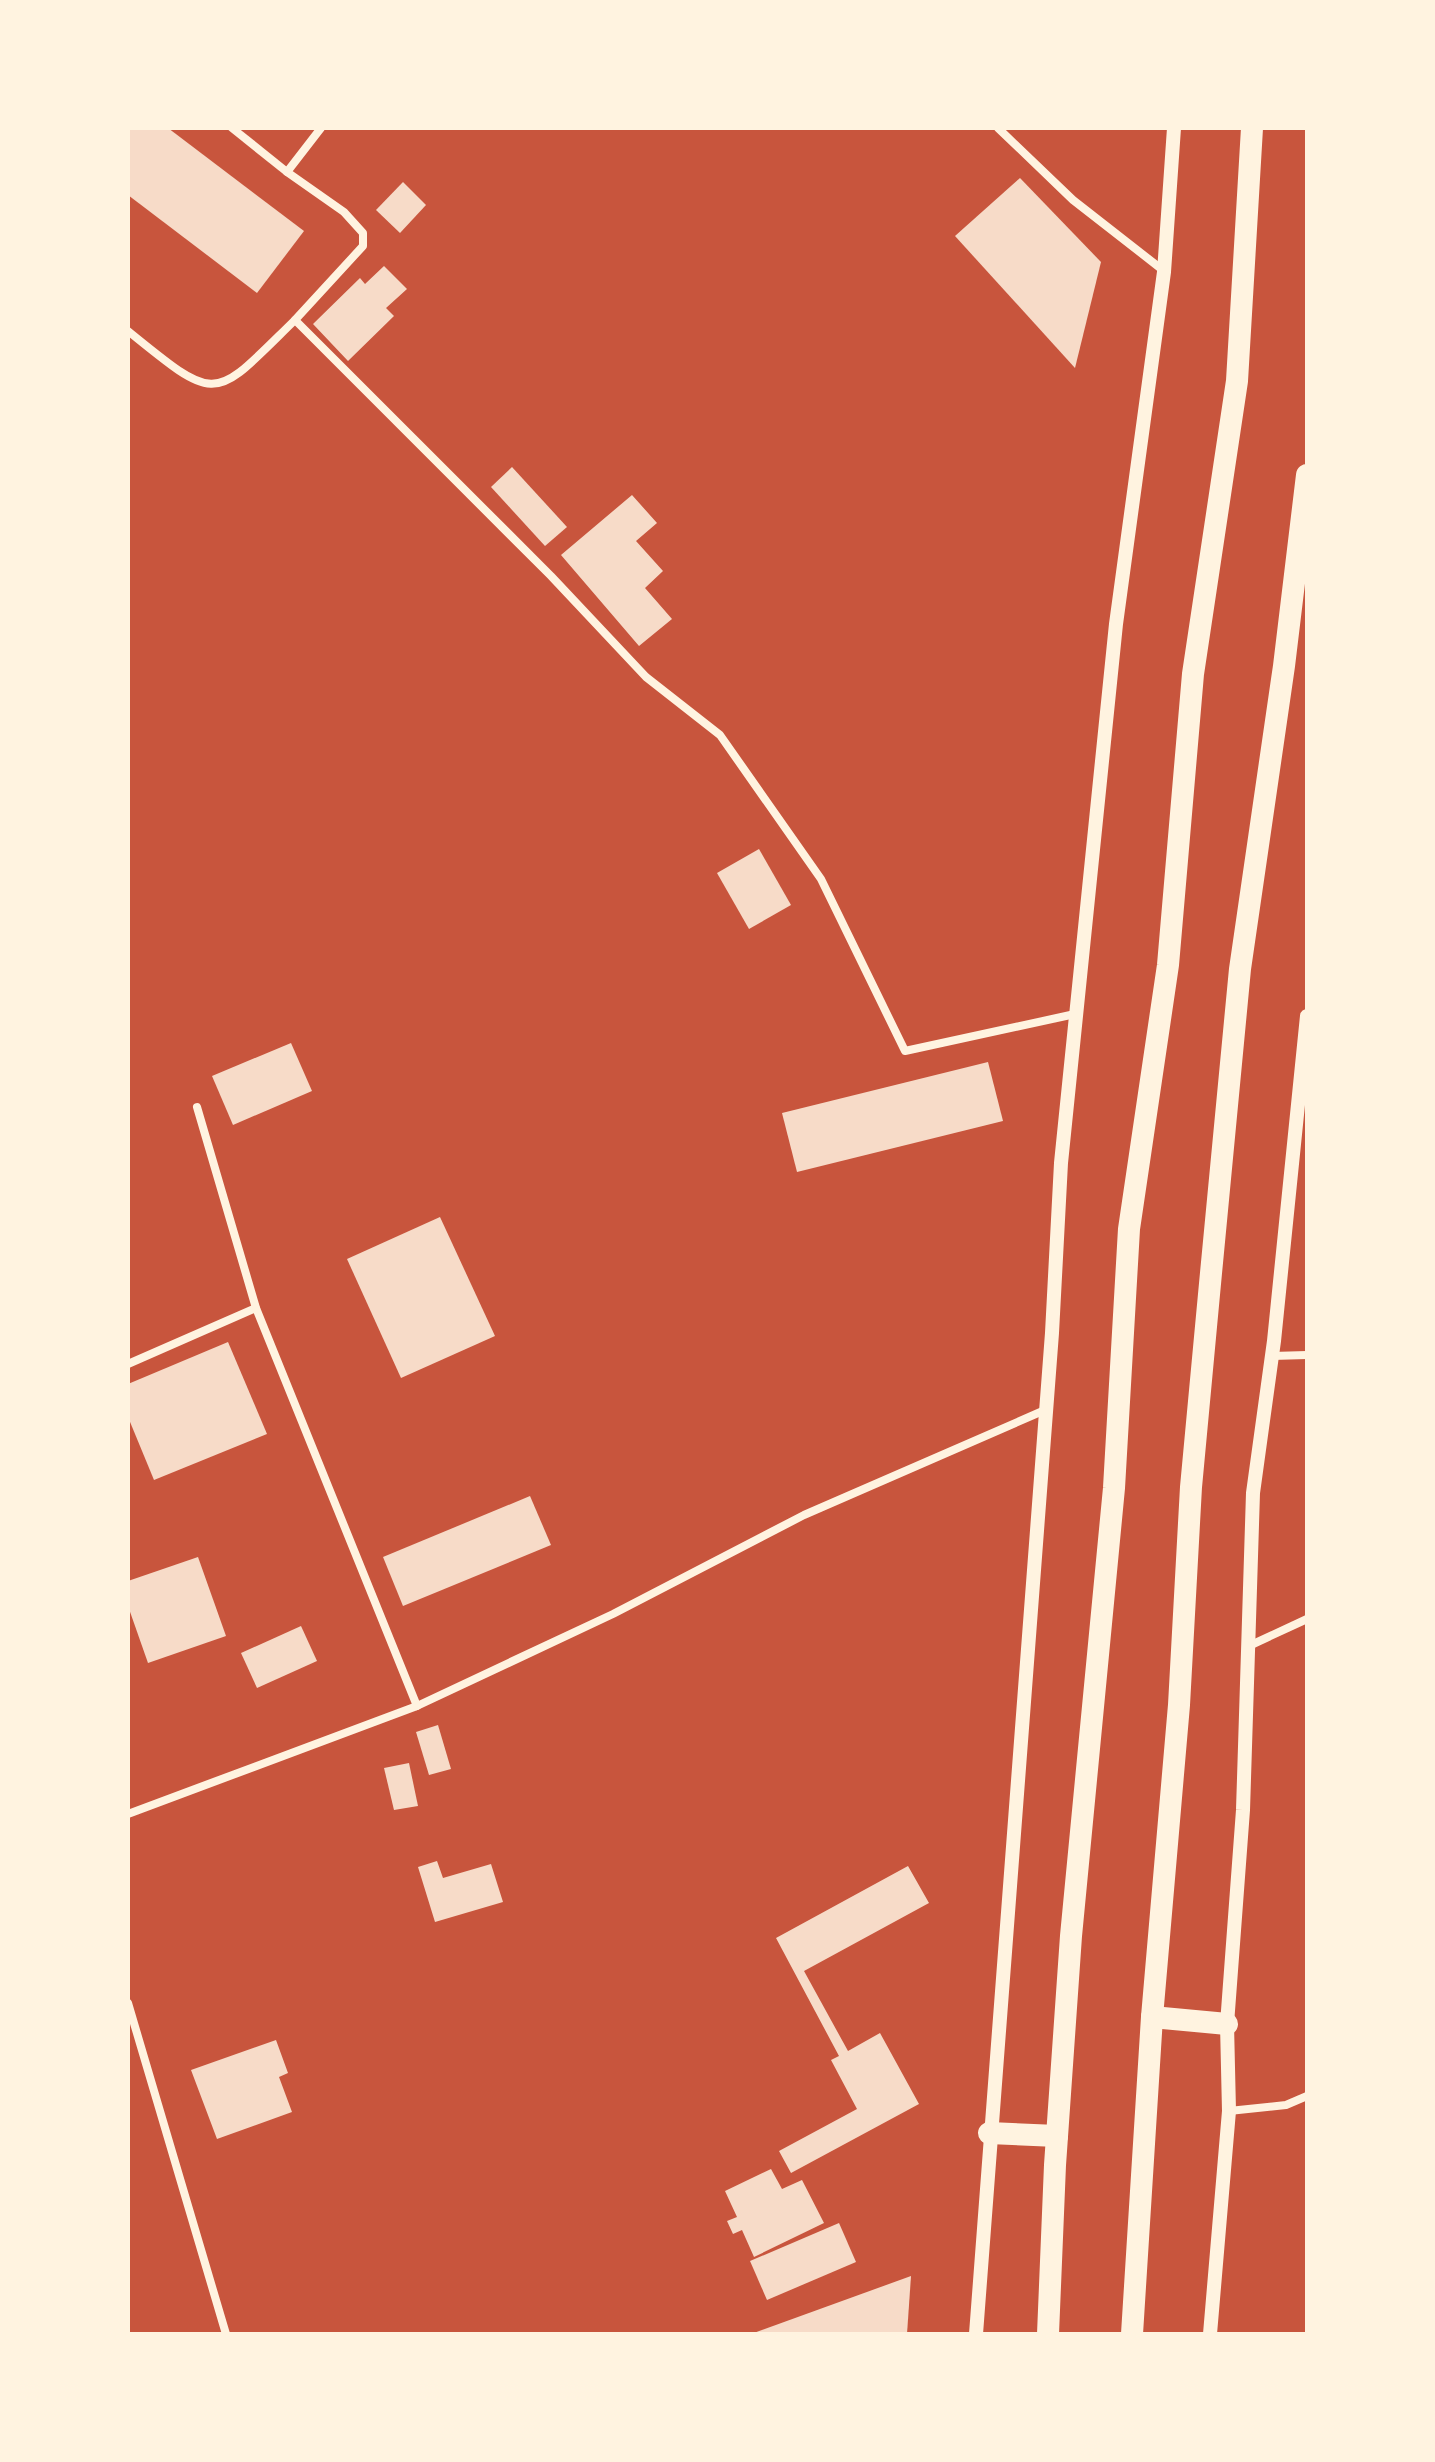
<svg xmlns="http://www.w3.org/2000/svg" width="1435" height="2462" viewBox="0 0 1435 2462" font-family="'Asap Condensed',sans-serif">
<rect width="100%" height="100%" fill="#c8553d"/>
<!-- building -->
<g fill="#f7dbc8">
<polygon points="128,128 168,128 304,231 257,293 128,195"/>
<polygon points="1020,178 1101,262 1075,368 955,236"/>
<polygon points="403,182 426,205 400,233 376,210"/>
<polygon points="384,266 407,289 386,308 394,316 348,361 313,324 360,278 365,284"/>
<polygon points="512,467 567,527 545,546 491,487"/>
<polygon points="632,495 657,523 636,541 663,571 645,588 672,619 639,646 561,555"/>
<polygon points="759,849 791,905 749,929 717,873"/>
<polygon points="291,1043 312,1091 233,1125 212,1076"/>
<polygon points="988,1062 1003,1121 797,1172 782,1113"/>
<polygon points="440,1217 495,1336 401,1378 347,1259"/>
<polygon points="228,1342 267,1434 154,1480 128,1417 128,1384"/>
<polygon points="530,1496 551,1545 403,1606 383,1557"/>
<polygon points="198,1557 226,1636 148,1663 128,1606 128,1581"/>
<polygon points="301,1626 317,1661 257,1688 241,1653"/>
<polygon points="438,1725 451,1769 429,1775 416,1732"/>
<polygon points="409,1763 418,1806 394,1810 384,1768"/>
<polygon points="437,1861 443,1878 491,1864 503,1902 435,1922 418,1867"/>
<polygon points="908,1866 929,1903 804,1971 848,2051 880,2033 919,2104 791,2173 779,2151 857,2109 831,2060 839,2056 776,1938"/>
<polygon points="276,2040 288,2073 279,2077 292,2112 217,2139 191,2070"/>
<polygon points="771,2169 782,2189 802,2180 824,2223 754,2257 742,2230 733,2234 727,2221 737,2217 725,2191"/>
<polygon points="839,2223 856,2262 767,2300 750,2261"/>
<polygon points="911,2276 907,2334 751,2334"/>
</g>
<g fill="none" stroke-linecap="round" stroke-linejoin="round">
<!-- minor -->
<g stroke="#fff3e0" stroke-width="8">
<polyline points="232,128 287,172"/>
<polyline points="321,128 287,172 344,212 363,233 363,246 295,320 551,576 646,677 720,735 821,879 905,1051 1075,1014"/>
<polyline points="998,128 1073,200 1164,271"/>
<path d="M128,331c92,75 85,69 167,-11"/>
<polyline points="197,1107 256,1308 417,1706"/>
<polyline points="1272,1356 1307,1355"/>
<polyline points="128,1364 256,1308"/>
<polyline points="1251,1645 1307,1619"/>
<polyline points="128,1814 417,1706 613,1614 804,1515 1045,1410"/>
<polyline points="128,2003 226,2334"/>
<polyline points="1229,2111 1286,2105 1307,2096"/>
</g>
<!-- tertiary -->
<g stroke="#fff3e0" stroke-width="14">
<polyline points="976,2334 1052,1333 1061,1163 1116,624 1164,272 1174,128"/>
<polyline points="1210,2334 1229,2111 1227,2024 1243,1810 1253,1493 1274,1341 1307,1016"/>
</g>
<!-- trunk -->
<g stroke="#fff3e0" stroke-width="22">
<polyline points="1152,2017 1227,2024"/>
<polyline points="989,2133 1057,2136"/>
<polyline points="1048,2334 1055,2165 1071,1936 1114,1488 1129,1229 1168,965 1193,674 1237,381 1252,128"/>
<polyline points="1132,2334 1152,2017 1179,1705 1191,1487 1211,1273 1240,969 1284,666 1307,475"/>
</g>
</g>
<!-- border -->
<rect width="1435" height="2462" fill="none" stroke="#fff3e0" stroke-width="260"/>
</svg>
